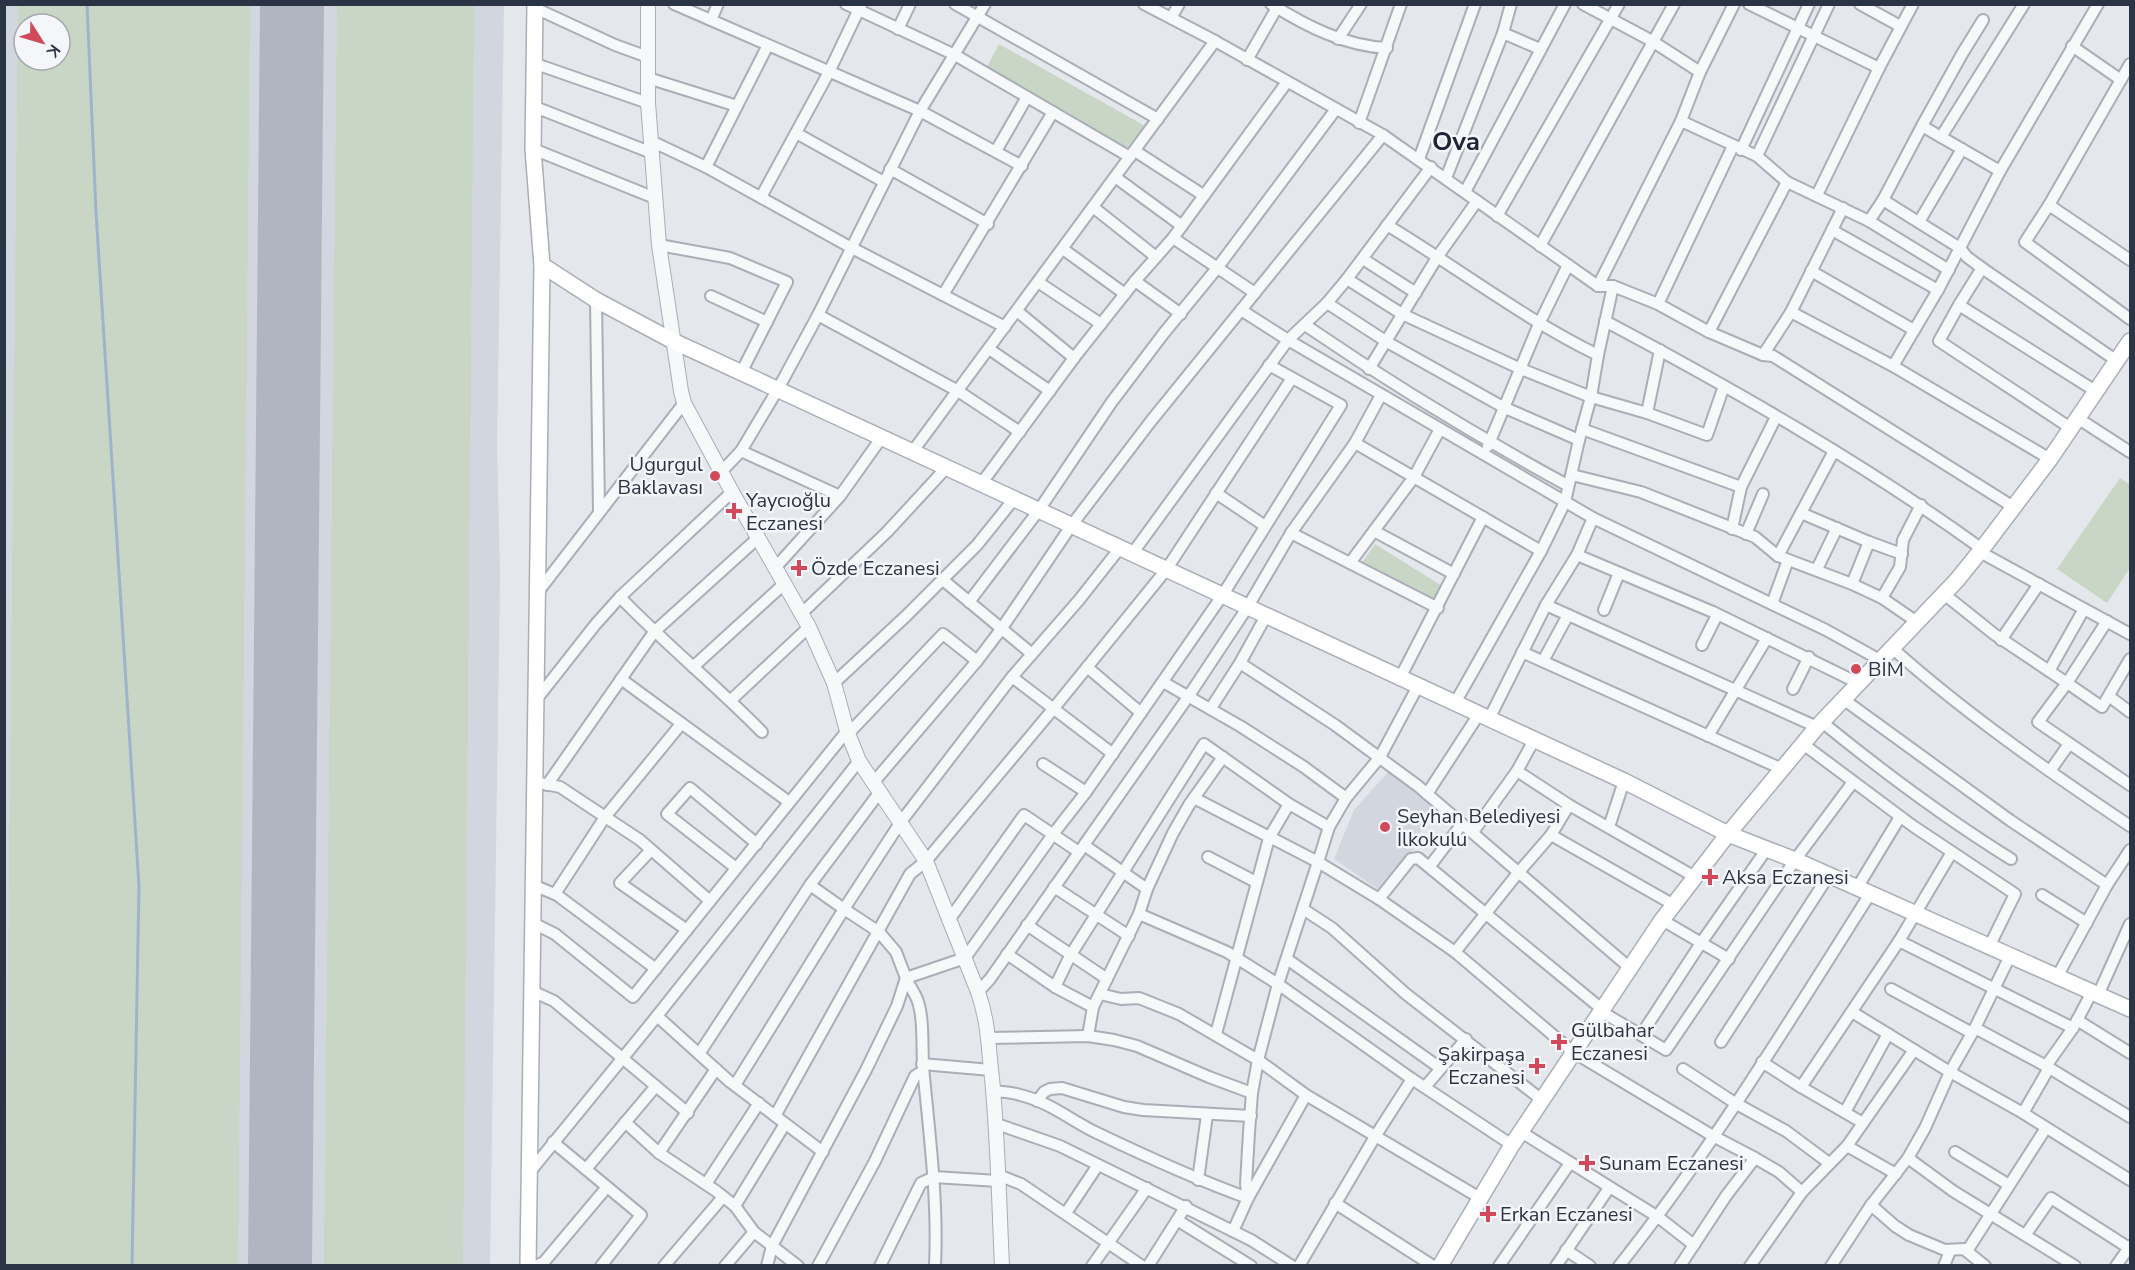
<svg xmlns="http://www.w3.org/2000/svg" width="2135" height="1270" viewBox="0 0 2135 1270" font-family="'Nunito Sans',sans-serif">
<rect width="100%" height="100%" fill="#e4e7ec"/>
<!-- built -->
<g fill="#d2d6de" fill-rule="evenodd">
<path d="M5,5h499l-7,440 3,129 -10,691 -485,1zM24,24h36v36h-36z"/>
<polygon points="1391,769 1438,809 1410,845 1414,848 1381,891 1334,859 1354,810"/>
</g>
<!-- green -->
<g fill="#c9d6c5" fill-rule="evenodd">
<path d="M18,5h232l-12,1260h-233zM24,24h36v36h-36z"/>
<polygon points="337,5 474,5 463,1265 324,1265"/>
<polygon points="999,44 1145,126 1125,150 983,75"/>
<polygon points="2120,478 2130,485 2130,568 2107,603 2057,569"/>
<polygon points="1375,544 1442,586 1434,599 1359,567"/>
</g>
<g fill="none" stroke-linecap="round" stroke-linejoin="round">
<!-- stream -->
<polyline stroke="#9fb4cc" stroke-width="3" points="87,4 96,212 139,886 132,1266"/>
<!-- runway -->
<polyline stroke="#b0b6c1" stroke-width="64" points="280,1266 292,4"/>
<defs>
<g id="minor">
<polyline points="674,4 920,111 1022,166"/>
<polyline points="846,4 955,55 1130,157"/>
<polyline points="955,4 1158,119"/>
<polyline points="1144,4 1215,41 1383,135 1598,286 1613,286 1658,304 1709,332 1763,355 1773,356 2015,508"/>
<path d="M1271,4c35,22 74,42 116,44"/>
<polyline points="1583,4 1652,41 1700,72"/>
<polyline points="1749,4 1879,68"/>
<polyline points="1860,4 1900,26"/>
<polyline points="535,8 615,45 648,57"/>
<polyline points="1171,18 1179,4"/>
<polyline points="711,20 718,4"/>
<polyline points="1983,20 1962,54 1922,126 2000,171"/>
<polyline points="898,29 910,4"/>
<polyline points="1503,33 1540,49"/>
<polyline points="1338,39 1361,4"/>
<polyline points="2072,46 2121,80"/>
<polyline points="1247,60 1279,4"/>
<polyline points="533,63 648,103"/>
<polyline points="648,78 737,106"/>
<polyline points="535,107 652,153"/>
<polyline points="1681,121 1757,156 1787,182 1869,221 1949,270"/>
<polyline points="1359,123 1401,4"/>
<polyline points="796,133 884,182"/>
<polyline points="1941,137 2024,4"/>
<polyline points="651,141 706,167 850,247 1005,327"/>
<polyline points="533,149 655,198"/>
<polyline points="1741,150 1809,4"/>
<polyline points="996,151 1027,97"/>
<polyline points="1135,151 1203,195"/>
<polyline points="1757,156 1829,4"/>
<polyline points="1419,159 1475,4"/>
<polyline points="706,167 768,45"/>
<polyline points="890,169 988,224"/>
<polyline points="1115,177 1182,226"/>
<polyline points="1446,178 1503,33 1511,4"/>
<polyline points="1465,192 1565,4"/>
<polyline points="1817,195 1879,68 1913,4"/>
<polyline points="761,197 829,72 861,5"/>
<polyline points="1883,200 1960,248 1967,257 1982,268"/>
<polyline points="2049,205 2130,64"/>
<polyline points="1093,207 1156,257"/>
<polyline points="1497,216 1619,4"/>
<polyline points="1869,221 1883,200 1922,126"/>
<polyline points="1919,222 1962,149"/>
<path d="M1387,225c71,43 137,94 211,130"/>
<polyline points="1832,230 1938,290"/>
<polyline points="1173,238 1255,293"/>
<polyline points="659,245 730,258 787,282 741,373"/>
<polyline points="1540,246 1674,4"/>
<polyline points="1063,249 1125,294"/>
<polyline points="1363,259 1416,293"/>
<polyline points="2130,260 2049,205 2025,242 2130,319"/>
<polyline points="1811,271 1914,330"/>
<polyline points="1347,279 1402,314 1521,369 1591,397 1647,413 1707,435 1724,386"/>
<polyline points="1135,281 1181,314"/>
<polyline points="1038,282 1101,324"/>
<polyline points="1598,286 1681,121 1700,72 1734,4"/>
<polyline points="943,295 1053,112"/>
<polyline points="711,296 767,322"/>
<polyline points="596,300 599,511"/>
<polyline points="1327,303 1387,342 1503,407 1579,440"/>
<polyline points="1658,304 1733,146"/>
<polyline points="1959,305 1939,341 2072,429"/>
<polyline points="1241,310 1288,340 1593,518 1826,630 1880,660"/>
<polyline points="1017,311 1074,358"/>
<polyline points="1791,312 1893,366 2050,459"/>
<polyline points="818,315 958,391 1020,432"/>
<path d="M1605,321c130,69 258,142 377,228"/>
<path d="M1305,325c85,58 172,111 262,160"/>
<polyline points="1709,332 1787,182"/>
<polyline points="989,349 1050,391"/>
<polyline points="1763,355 1791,312 1843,208"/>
<polyline points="1893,366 1938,290 2000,171 2098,4"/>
<polyline points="1369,369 1438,256 1477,201"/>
<polyline points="2097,392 1959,305 1982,268 2117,361"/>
<polyline points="1647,413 1660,350"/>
<polyline points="2079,419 2130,452"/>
<polyline points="1582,429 1741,487"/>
<polyline points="1355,443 1541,551"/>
<polyline points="1488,446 1539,324 1568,265"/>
<polyline points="741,451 840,496"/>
<polyline points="913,451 1215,41"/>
<polyline points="721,472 741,451 778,389 818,315 920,111 985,4"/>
<polyline points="1572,475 1641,492 1755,537 1778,556 1852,584 1882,598 1917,622"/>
<polyline points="981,484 1074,358 1135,281 1173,238 1287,82"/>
<polyline points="1216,493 1265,526"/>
<polyline points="1801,513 1869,542 1902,554"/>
<polyline points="1732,529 1741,487 1776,417"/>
<polyline points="1374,531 1454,574"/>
<polyline points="1291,533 1438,608"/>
<polyline points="1746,534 1763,494"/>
<polyline points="1980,552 2130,634"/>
<polyline points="1132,554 1288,340 1327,303 1347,279 1431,167"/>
<polyline points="1577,555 1713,612 1858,683"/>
<polyline points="1778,556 1834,451"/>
<polyline points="1350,563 1414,477 1440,429"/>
<polyline points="775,568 840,496 882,437"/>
<polyline points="1817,569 1837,528"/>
<polyline points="943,580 1032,654"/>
<polyline points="1852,584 1869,542"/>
<polyline points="538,592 684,403"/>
<polyline points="1944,594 1994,634 2067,683 2038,722 2130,785"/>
<path d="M620,597c45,47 96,88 142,135"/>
<polyline points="1882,598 1900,567 1903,540 1921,505"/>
<polyline points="969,602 1039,510 1111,403 1164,333 1218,267 1336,109"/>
<polyline points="1772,604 1788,560"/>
<polyline points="1546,605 1817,727"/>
<polyline points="1604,610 1619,573"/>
<polyline points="802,613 887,532 947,467"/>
<polyline points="2107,621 2067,683 2102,707 2130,659"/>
<polyline points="2001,640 2039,584"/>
<polyline points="1702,645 1717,615"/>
<path d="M1892,648c74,66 156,123 238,178"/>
<polyline points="1522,652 1782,769"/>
<polyline points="1543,661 1568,615"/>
<polyline points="1240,663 1335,725 1418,786 1630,968"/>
<polyline points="693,667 784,584"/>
<polyline points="1087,667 1141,713"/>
<polyline points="2049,671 2084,609"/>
<polyline points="1012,677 1113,754"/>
<polyline points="1400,678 1483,517"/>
<polyline points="621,679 789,802"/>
<polyline points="1163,682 1240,726 1304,767 1346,798"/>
<polyline points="834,683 905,617 977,545 1014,499"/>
<polyline points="1793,689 1809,657"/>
<polyline points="2110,697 2130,712"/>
<polyline points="1843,699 2011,821 2107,885"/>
<polyline points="536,700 595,625 620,597 732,492"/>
<polyline points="731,700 809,627"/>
<polyline points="1455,703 1541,551 1565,502 1579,440 1591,397 1598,355 1613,286"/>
<polyline points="1211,708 1240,663 1266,616"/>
<polyline points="1489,719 1546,605 1577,555 1593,518"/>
<path d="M1822,722c60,49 123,96 189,137"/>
<polyline points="848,734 943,634 977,661"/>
<polyline points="1708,736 1767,638"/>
<polyline points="1803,744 1913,826 2015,894 1989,947"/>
<polyline points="1043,764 1086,792"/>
<polyline points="1517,771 1569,805 1695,877"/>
<polyline points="2050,771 2069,744"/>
<polyline points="873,783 977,661 1002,628 1071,526 1151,421 1383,135"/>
<polyline points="547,785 654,632 759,537"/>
<polyline points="1427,794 1479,714"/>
<polyline points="1194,798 1318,862 1379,899 1455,952 1573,1052 1713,1136 1755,1158 1779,1172 1802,1192"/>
<polyline points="1609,827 1624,781"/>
<polyline points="1473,832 1517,771 1534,740"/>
<polyline points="1551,835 1674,905"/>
<polyline points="651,850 620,883 687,930"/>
<polyline points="1208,857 1256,882"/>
<polyline points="1430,866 1462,824"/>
<polyline points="736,868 667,814 690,788 757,844"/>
<polyline points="533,885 557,895 656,969"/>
<polyline points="810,885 879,793"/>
<polyline points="1054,887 1129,936"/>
<polyline points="1857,888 1900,817"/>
<polyline points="1147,889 1084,845 1188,697 1247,608 1291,533 1355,443 1381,395"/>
<polyline points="555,894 605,817 681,724"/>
<polyline points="2042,895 2087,923"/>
<polyline points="1379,899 1411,859 1418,858 1603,1010"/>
<polyline points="710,901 847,731"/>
<polyline points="1303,909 1332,928 1406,994 1542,1100"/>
<polyline points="1139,914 1227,952 1278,984 1412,1079 1512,1145"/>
<polyline points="949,920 1024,815 1079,852"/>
<polyline points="1662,920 1729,959"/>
<polyline points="533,923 555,934 633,997 710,901 640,840 560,787 535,782"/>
<polyline points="1027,925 1107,979"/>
<polyline points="1899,941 2073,1028"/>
<polyline points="1455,952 1518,873 1551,835 1569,805"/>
<polyline points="1007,954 1055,987 1093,1007"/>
<polyline points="2010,956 1975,1028 1950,1072 2023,1113 2130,1180"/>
<polyline points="1287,959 1440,1068"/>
<polyline points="2057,977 2107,885 2130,850"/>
<polyline points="1055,987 1070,956 1204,744 1289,804 1329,827"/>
<polyline points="1891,989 1972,1033"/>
<polyline points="532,991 554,1001 688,1113"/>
<polyline points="978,992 990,979 1082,848"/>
<polyline points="1100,994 1121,999 1139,998 1179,1014 1258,1060 1306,1095"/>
<polyline points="2098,995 2130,924"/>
<polyline points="1602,1012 1666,1050 1795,860 1853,782"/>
<polyline points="657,1016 729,1081 823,1152"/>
<polyline points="2077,1020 2130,1053"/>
<polyline points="1975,1028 2046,1066 2130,1117"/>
<polyline points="1216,1034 1269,838 1289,804"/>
<polyline points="1641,1035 1701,943 1766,850"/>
<polyline points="1088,1036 1093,1007 1139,914 1147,889 1173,833 1189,805 1223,757"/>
<polyline points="989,1038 1088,1036 1114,1040 1137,1046 1209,1077 1252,1093"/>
<polyline points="1721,1042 1829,875"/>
<polyline points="699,1054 810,885 844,909 900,823 1012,677 1079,600 1120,548"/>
<polyline points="1762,1062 1801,1087 1863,1123"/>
<polyline points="922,1064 991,1070"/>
<polyline points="2046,1066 2073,1028 2092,992"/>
<polyline points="1683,1069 1735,1103 1786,1131 1829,1163"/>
<polyline points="735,1085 844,909 879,932 896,952 906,978 965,958 1054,833 1086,792 1222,596 1341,405 1269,365"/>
<polyline points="1425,1087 1466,1039"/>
<polyline points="1801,1087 1899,941 1952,852"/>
<path d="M993,1091c9,1 18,1 27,4 27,6 51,25 75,37 50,24 100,47 153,66l-2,-14 3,-52 3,-39 6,-33 20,-76 40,-122 11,-35 17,-29 34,-41 38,-71"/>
<polyline points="1037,1101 1044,1092 1050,1089 1062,1088 1124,1107 1143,1110 1251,1116"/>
<polyline points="1845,1112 1888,1034"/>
<polyline points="2023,1113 2049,1068"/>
<polyline points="775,1116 910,874 926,861 1054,708 1166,570 1292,378"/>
<polyline points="625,1122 659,1153 716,1191 735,1206 754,1232 798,1266"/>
<polyline points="997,1124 1060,1146 1251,1240 1292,1266"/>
<polyline points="1521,1132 1658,1217 1694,1245"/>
<polyline points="553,1142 641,1215 601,1266"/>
<polyline points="1847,1146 1896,1174"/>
<polyline points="1955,1152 2009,1185"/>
<polyline points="659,1153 716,1069"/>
<polyline points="1908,1158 1953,1191 2075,1266"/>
<polyline points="586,1169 656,1086"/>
<polyline points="529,1173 657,1016 859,761"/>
<polyline points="998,1175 1021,1184 1142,1266"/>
<polyline points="1198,1180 1207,1115"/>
<polyline points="706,1184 759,1103"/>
<polyline points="1335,1203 1433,1266"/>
<polyline points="1871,1205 1895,1226 1909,1235 1945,1250 1964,1249 1985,1266"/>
<polyline points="735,1206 785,1124"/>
<polyline points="1066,1213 1098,1165"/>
<polyline points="1177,1220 1251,1266"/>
<polyline points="1233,1231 1248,1198 1306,1095 1480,1198"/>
<polyline points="2026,1234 2051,1198 2129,1248"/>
<polyline points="1566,1250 1590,1266"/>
<polyline points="1967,1251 2046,1128"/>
<polyline points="536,1266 544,1262 607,1187"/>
<polyline points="664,1266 723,1197"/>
<polyline points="725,1266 754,1232"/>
<path d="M767,1266l5,-20 94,-176 31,-64 9,-28c3,7 8,14 11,21 8,20 4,55 7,78 6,63 14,125 11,189"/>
<polyline points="818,1266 875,1161 915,1076 923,1071"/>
<polyline points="880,1266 921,1183 934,1177 998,1181"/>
<polyline points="1092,1266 1147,1188"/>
<polyline points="1148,1266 1186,1206"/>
<polyline points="1299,1266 1376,1135 1412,1079"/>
<polyline points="1499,1266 1570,1163"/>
<polyline points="1556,1266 1609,1188"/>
<path d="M1619,1266c93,-117 171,-246 251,-372"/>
<polyline points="1680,1266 1726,1196 1755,1158"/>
<polyline points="1750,1266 1802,1192 1847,1146 1914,1050"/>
<polyline points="1831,1266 1871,1205 1908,1158 1925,1128 1950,1072 1852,1012"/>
<polyline points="1944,1266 1950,1251"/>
<polyline points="2116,1266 2130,1246"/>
</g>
<path id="tertiary" d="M648,4v99l11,142 22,146 3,12 48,89 77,135 25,56 13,48 12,30 67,100 52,131c11,32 10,54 14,86 6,62 7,125 10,188"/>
<g id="secondary">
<polyline points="542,265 596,300 673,341 1624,781 1728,834 1795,860 2130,1009"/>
<polyline points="528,1266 542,265 533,149 535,4"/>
<polyline points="1440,1266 1512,1145 1662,920 1728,834 1817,727 1957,580 1982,549 2050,459 2130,341"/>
</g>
</defs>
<!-- minor casing -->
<use href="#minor" stroke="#a9aeb7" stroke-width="14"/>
<!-- tertiary casing -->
<use href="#tertiary" stroke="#a9aeb7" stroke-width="16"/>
<!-- secondary casing -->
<use href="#secondary" stroke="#a9aeb7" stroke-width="18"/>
<!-- minor -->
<use href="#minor" stroke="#f7f8fa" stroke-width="10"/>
<!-- tertiary -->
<use href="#tertiary" stroke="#f7f8fa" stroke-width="14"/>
<!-- secondary -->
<use href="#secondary" stroke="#fff" stroke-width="15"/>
</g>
<!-- markers -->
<g fill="#d1495b" stroke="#f4f6f9" stroke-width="2">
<circle cx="715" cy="476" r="6"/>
<path d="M731 502h6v6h6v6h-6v6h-6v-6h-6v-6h6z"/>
<path d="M796 559h6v6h6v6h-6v6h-6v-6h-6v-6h6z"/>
<circle cx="1856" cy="669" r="6"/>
<circle cx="1385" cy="827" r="6"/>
<path d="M1707 868h6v6h6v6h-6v6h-6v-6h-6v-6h6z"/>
<path d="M1556 1033h6v6h6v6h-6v6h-6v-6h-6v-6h6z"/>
<path d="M1534 1057h6v6h6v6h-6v6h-6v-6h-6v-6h6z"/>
<path d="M1584 1154h6v6h6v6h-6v6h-6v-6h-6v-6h6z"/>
<path d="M1485 1205h6v6h6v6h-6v6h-6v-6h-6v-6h6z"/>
</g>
<g text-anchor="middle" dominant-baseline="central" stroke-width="5" stroke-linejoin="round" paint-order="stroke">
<!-- poi labels -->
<g font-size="20" fill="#2b3445" stroke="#f4f6f9" text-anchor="start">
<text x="703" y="464" text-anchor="end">Ugurgul<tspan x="703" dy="23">Baklavası</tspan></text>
<text x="746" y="500">Yaycıoğlu<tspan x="746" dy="23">Eczanesi</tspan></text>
<text x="811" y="568">Özde Eczanesi</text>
<text x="1868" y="669">BİM</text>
<text x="1397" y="816">Seyhan Belediyesi<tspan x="1397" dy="23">İlkokulu</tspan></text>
<text x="1722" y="877">Aksa Eczanesi</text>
<text x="1571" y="1030">Gülbahar<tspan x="1571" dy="23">Eczanesi</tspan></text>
<text x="1525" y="1054" text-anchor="end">Şakirpaşa<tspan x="1525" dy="23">Eczanesi</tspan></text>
<text x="1599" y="1163">Sunam Eczanesi</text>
<text x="1500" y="1214">Erkan Eczanesi</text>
</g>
<!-- district labels -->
<g font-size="26" font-weight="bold" fill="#1d2536" stroke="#f4f6f9">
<text x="1456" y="141">Ova</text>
</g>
</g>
<!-- border -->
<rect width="2135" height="1270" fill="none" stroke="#2b3445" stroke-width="12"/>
<!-- north arrow -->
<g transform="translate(42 42) rotate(127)"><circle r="28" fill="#f4f6f9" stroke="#a4a8b1" stroke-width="1.5"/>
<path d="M0-4.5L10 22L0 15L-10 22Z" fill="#d1495b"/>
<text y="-9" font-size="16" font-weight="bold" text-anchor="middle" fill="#2b3445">K</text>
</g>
</svg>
